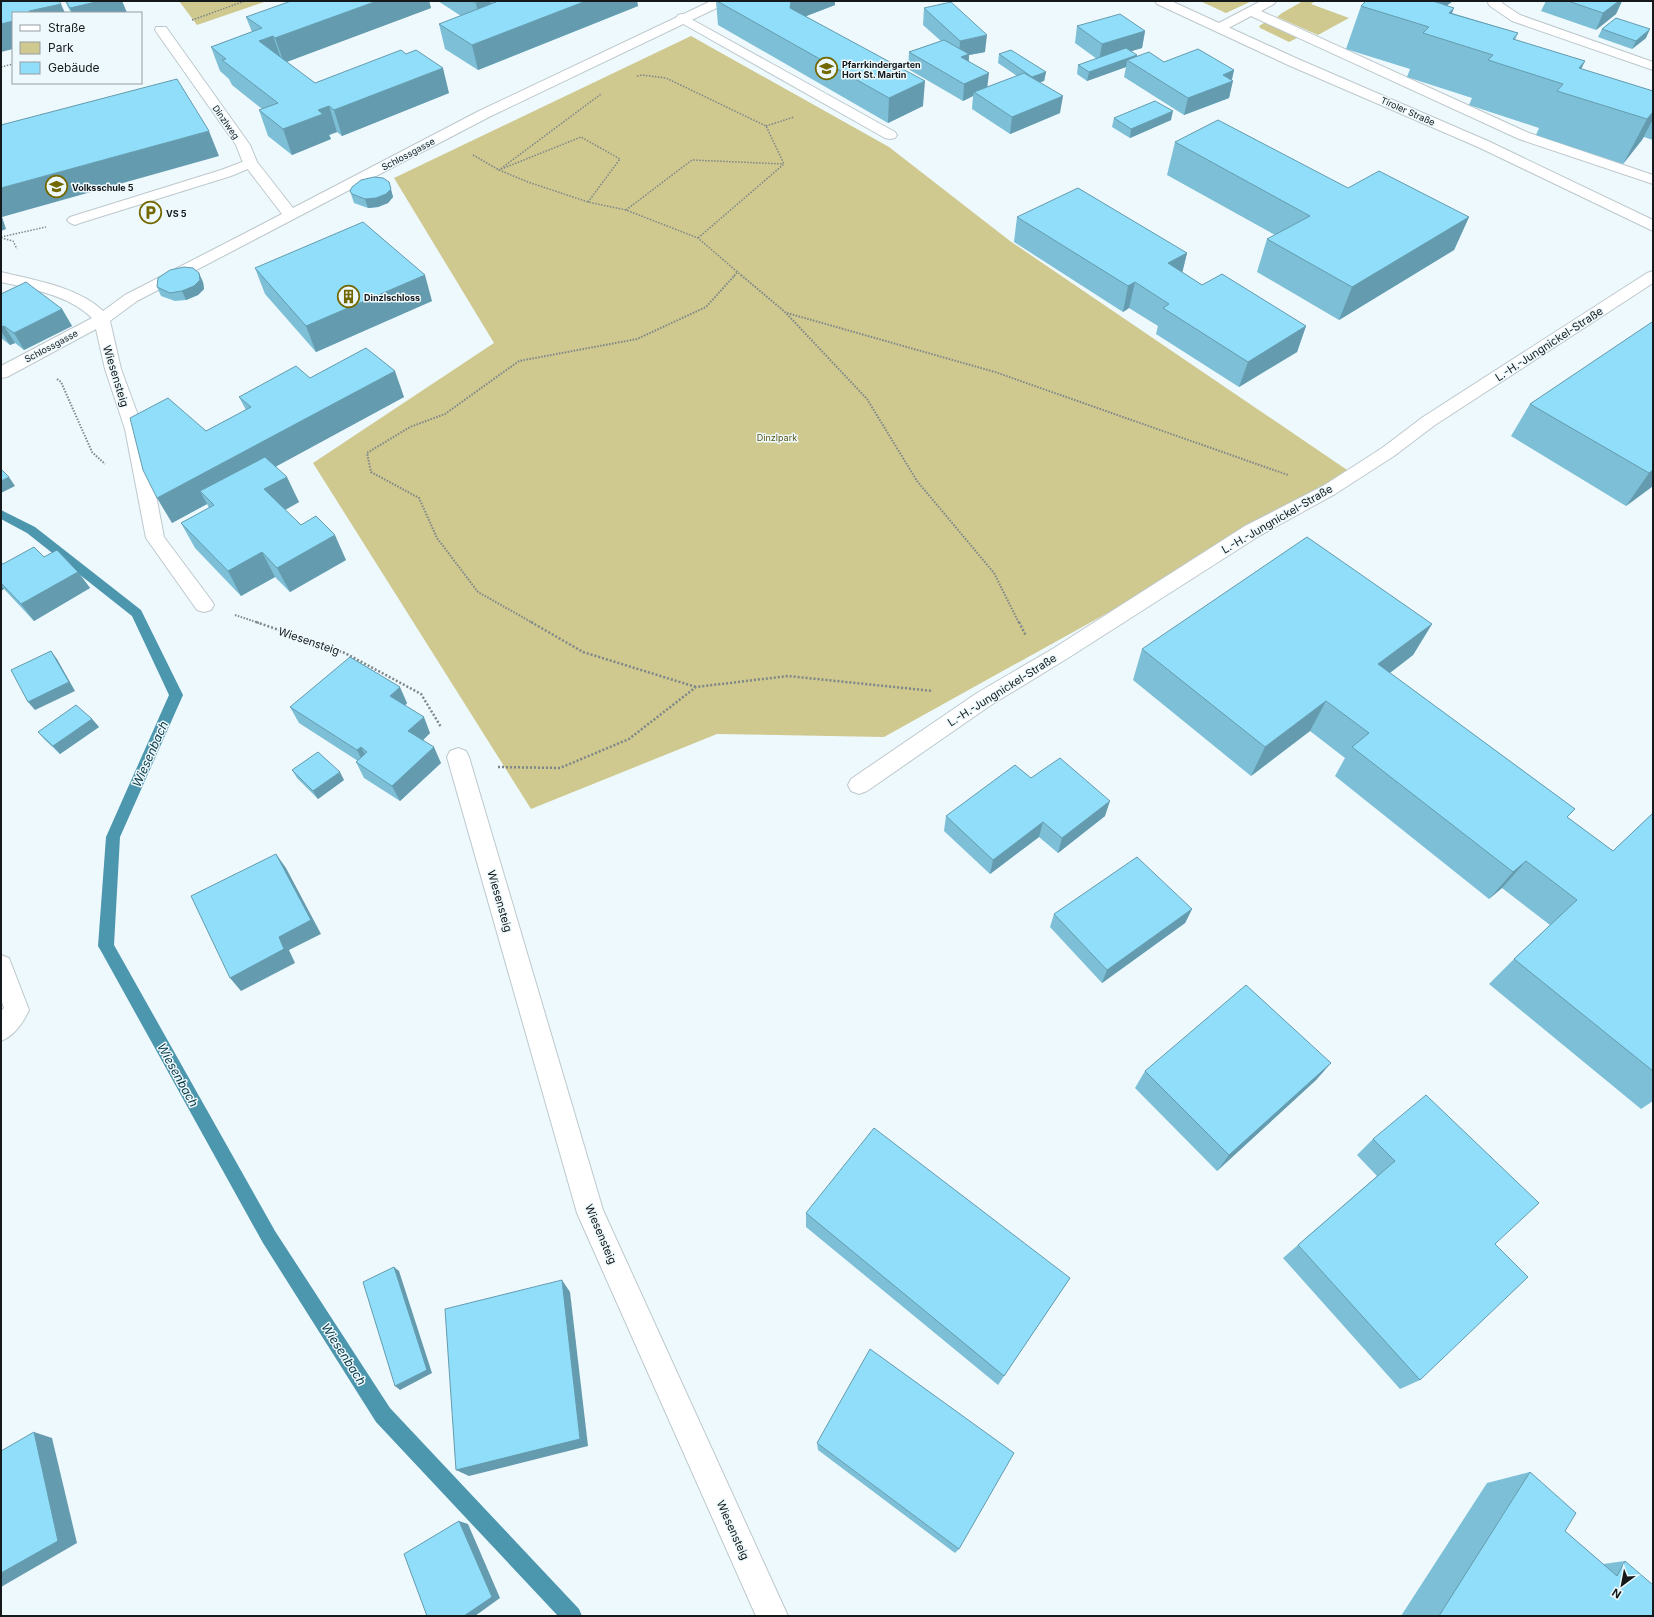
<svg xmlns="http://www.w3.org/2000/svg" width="1654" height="1617" viewBox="0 0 1654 1617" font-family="Inter,sans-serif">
<rect width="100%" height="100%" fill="#edf9fd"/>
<!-- green -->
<g fill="#cfc88f">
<polygon points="179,1 267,1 197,25"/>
<polygon points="1200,1 1252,1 1226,13"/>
<polygon points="1303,1 1315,1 1311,4 1349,18 1318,35 1277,17 1282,13"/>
<polygon points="1264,23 1269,23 1299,37 1289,42 1260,28 1259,26"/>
<polygon points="691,36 889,147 1010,241 1353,474 1320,495 884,737 717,734 531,809 313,463 494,343 394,178"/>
</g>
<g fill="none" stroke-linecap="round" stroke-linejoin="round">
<!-- stream -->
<polygon fill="#4c96ae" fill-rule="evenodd" points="1,510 35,527 141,610 183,695 120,837 114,945 275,1231 390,1408 579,1609 582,1616 558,1616 376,1422 263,1243 101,951 98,946 106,837 169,695 132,616 27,533 1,519"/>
<defs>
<g id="service">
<polygon points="1261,1 1276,1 1274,4 1261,11 1529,133 1653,175 1653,184 1519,139 1251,16 1223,31 1215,31 1213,28 1215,25"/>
<polygon points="682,14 895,132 897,135 895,138 890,139 885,138 678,21 676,18 678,15"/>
<polygon points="250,159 255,160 257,163 255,166 231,176 80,223 75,225 70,223 67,220 70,217 221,170"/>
<path d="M1,955l8,3 20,52c-6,13 -15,26 -28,31v-30l3,-3 -3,-9z"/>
</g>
<g id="minor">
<path d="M711,1h16l-2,3 -236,113 -352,184 -27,20 11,48 22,60 21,108 47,63 3,5 -3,5 -7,2 -7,-2 -51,-72 -21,-109 -20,-60 -9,-40 -89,48 -6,1v-12l91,-48c-23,-23 -61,-29 -91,-36v-10c32,8 78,15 102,39l22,-16 157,-81 -39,-51 -7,-18 -81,-115 1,-3h10l84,118 7,17 36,46 186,-97z"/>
<polygon points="1489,1 1503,1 1502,3 1520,15 1653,62 1653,70 1512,21 1490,6 1488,3"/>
<polygon points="1653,271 1653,283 1435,425 1394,456 1335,494 1259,536 1068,658 991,705 867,791 859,794 851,791 848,785 851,779 977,693 1054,648 1245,526 1323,486 1382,448 1423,417 1647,273"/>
<polygon points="458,748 466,751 469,757 603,1210 788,1616 756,1616 577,1213 447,757 450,751"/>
</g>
<polygon id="secondary" points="1155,1 1171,1 1298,59 1488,141 1653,220 1653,231 1478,147 1288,65 1157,4"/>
</defs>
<!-- service casing -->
<use href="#service" stroke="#bdc8cd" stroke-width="2"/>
<!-- minor casing -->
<use href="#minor" stroke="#bdc8cd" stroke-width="2"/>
<!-- secondary casing -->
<use href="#secondary" stroke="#bdc8cd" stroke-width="2"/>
<!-- path-far2 -->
<g stroke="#7e8689" stroke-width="1.5" stroke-dasharray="1.5 1.5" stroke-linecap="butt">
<polyline points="192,20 245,1"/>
<polyline points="1,67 13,64"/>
<polyline points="637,76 642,75 666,78 766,126 784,164 698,238"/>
<polyline points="766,126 794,117"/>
<polyline points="473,155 499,170 528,182 588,202 626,210 698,238 742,276"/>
<polyline points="588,202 620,159 581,137 499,170 601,94"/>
<polyline points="626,210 692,160 783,164"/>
<polyline points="1,237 46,227"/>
<polyline points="1,238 13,241 17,249"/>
<polyline points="734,276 738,271"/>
</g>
<!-- path-far1 -->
<g stroke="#7e8689" stroke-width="2" stroke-dasharray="1.5 1.5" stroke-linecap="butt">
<polyline points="741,275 785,312 867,399 917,481 994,573 1019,623"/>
<polyline points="787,313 995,372 1288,475"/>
<polyline points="57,379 61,382 92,452 105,464"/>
<polyline points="235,615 259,623"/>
<polyline points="533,623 478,592 437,538 419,498 371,472 367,453 410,427 445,414 519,361 637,339 706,307 735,275"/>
</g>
<!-- path -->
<g stroke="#7e8689" stroke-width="2.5" stroke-dasharray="2 2" stroke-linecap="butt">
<polyline points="256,622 345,653 421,694 441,727"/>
<polyline points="531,622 583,652 696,687"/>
<polyline points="1019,622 1026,636"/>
<polyline points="498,767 560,768 629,739 696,687 788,676 933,691"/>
</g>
<!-- service -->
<use href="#service" fill="#fff" fill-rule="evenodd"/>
<!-- minor -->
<use href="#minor" fill="#fff" fill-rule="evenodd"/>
<!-- secondary -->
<use href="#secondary" fill="#fff" fill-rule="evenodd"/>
</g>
<!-- wall -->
<g fill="#7cbfd6">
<polygon points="65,1 122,1 127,13 71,13"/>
<polygon points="429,1 431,8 286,62 315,83 449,93 342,136 337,132 329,135 331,139 292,155 268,136 259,110 262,109 232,85 229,79 220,71 211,47 252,32 246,17"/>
<polygon points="438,1 637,1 638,6 478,70 445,49 439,24 461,16"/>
<polygon points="716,1 835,1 835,5 806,16 923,106 888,123 718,25"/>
<polygon points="1366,1 1453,1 1447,5 1452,13 1518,33 1515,40 1585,61 1581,69 1653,91 1653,140 1644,137 1623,164 1536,135 1539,128 1469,105 1472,98 1407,77 1410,69 1346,49 1361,6"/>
<polygon points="1546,1 1622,1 1616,14 1596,30 1541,11"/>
<polygon points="924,8 985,52 969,55 969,61 987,87 1017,76 998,63 999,54 1046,72 1044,81 1040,82 1060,113 1010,134 972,109 973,96 963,101 908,69 909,52 941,41 923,25"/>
<polygon points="1077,26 1145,31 1142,48 1131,51 1136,57 1164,62 1234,70 1232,80 1229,98 1184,115 1124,77 1126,67 1087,81 1077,74 1078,65 1097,59 1075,43"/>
<polygon points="1602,29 1646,38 1632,49 1598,37"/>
<polygon points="1114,118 1171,120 1130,138 1112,127"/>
<polygon points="1175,142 1348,188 1469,217 1454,250 1339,320 1257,272 1267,239 1275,235 1167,175"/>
<polygon points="389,182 393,197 388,203 378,207 368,208 354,203 350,191"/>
<polygon points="1017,217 1187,253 1182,272 1202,285 1306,326 1297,352 1239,387 1156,334 1158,326 1129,308 1123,312 1014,242"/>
<polygon points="255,268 432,301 316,352 265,294"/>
<polygon points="203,282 204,289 198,295 186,300 175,301 161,296 157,287"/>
<polygon points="1,294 62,309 72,326 24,350 15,343 10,345 1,338"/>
<polygon points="1653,323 1653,486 1626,506 1511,436 1530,404"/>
<polygon points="310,378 404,397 276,466 299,502 285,510 301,525 346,560 290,592 275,577 241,596 195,548 181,523 209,508 207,504 172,523 206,431 246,410 239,397"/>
<polygon points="1,563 3,564 78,572 90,588 34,621 4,589 1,591"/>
<polygon points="1432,624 1413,655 1390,673 1575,809 1567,817 1613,851 1653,813 1653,1101 1641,1109 1489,984 1514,959 1550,925 1502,888 1489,899 1335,776 1345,758 1310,731 1251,776 1133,680 1142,649"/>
<polygon points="407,703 405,706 430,733 423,740 441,763 400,801 364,778 356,762 358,761 299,723 290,707"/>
<polygon points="92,719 99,727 60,754 44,739 38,732"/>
<polygon points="292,770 344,780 318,799 297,778"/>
<polygon points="1031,778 1105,816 1058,853 1039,837 990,874 944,831 946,816"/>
<polygon points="1192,909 1185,923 1102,983 1050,927 1054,914"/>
<polygon points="1331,1063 1316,1080 1217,1171 1135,1088 1145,1071"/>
<polygon points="1373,1139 1495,1244 1420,1380 1400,1389 1283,1258 1377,1176 1357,1155"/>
<polygon points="806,1213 1070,1278 998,1385 806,1227"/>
<polygon points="817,1443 959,1549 955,1553 818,1450"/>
<polygon points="1530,1472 1565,1531 1603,1564 1625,1561 1653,1616 1401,1616 1487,1483"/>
</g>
<!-- shaded-wall -->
<g fill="#659bae">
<polygon points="100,1 122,1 127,13 72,13 70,8"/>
<polygon points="377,1 430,1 429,1 431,8 284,63 275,38"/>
<polygon points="481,1 490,1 495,22 481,28 476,3"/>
<polygon points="586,1 637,1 638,6 478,70 472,45"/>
<polygon points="791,1 835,1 835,5 791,22 790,8"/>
<polygon points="1440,1 1453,1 1436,14"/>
<polygon points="1619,1 1622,1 1616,14 1596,30 1603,13"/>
<polygon points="61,4 65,13 30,13 29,11"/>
<polygon points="1454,8 1442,39 1449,13"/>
<polygon points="13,21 13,49 1,52 1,24"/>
<polygon points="1650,29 1646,38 1632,49 1636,41"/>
<polygon points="1145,31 1142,48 1099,61 1102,44"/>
<polygon points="987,35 985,52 969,55 968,71 959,58 960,41"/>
<polygon points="273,36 282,61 259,41"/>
<polygon points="1137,55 1135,63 1127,60 1126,67 1087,81 1089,72"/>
<polygon points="1585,61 1569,94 1579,68"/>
<polygon points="443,68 449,93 342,136 334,110"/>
<polygon points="1234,70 1231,82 1233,81 1229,98 1184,115 1188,98 1223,75"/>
<polygon points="1046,72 1044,81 1031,85 1032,77"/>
<polygon points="989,73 987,90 974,92 973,96 963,101 964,84"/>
<polygon points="925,81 923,106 888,123 889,98"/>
<polygon points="1063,96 1060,113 1010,134 1012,117"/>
<polygon points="329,106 337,132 329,135 331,139 292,155 283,129 318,110"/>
<polygon points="1173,111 1171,120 1130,138 1131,129"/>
<polygon points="1653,112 1653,119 1642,140 1623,164 1647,119"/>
<polygon points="209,131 219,156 2,217 6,229 1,231 1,188"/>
<polygon points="389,182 393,197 388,203 378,207 368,208 365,199"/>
<polygon points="1469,217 1454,250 1339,320 1352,287"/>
<polygon points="1187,253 1181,278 1168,263"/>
<polygon points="199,273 203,282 204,289 198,295 186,300 182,291"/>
<polygon points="425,275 432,301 316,352 306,326"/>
<polygon points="1135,282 1129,308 1123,312 1128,286"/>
<polygon points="62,309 72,326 24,350 14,333"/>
<polygon points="4,326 15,343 10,345 1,331 1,327"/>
<polygon points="1306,326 1297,352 1239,387 1248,362"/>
<polygon points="395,371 404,397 211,502 200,491 207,504 172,523 157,498"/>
<polygon points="1653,470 1653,486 1626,506 1649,473"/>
<polygon points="9,477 15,486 1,493 1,481"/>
<polygon points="287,477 299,502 276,515 264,489"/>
<polygon points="335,535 346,560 290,592 277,568"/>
<polygon points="262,552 275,577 241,596 228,571"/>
<polygon points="78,572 90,588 34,621 21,604"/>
<polygon points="1,585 4,589 1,591"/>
<polygon points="1432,624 1413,655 1361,695 1378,664"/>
<polygon points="51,651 57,659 75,691 35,710 28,702"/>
<polygon points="400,687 407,703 398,712 390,696"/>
<polygon points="1326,701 1310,731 1251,776 1265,747"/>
<polygon points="424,717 430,733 416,747 408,731"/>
<polygon points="92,719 99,727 60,754 53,746"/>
<polygon points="361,747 369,762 365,766 357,750"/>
<polygon points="434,747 441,763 400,801 392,786"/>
<polygon points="340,772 344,780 318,799 313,791"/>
<polygon points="1110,801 1105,816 1058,853 1062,838"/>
<polygon points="1043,822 1039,837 990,874 993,860"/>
<polygon points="276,854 286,868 321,934 289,950 295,963 241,991 230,978 279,937"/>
<polygon points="1526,861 1502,888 1489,899 1513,872"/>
<polygon points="1192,909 1185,923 1102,983 1107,970"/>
<polygon points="1331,1063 1316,1080 1217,1171 1229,1155"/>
<polygon points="394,1267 399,1271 432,1373 400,1390 395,1386"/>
<polygon points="562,1280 570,1292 588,1446 469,1476 456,1470"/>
<polygon points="34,1432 52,1438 77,1543 1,1587 1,1573"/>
<polygon points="459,1521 468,1524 500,1598 475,1616 464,1616"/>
</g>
<!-- building -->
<g fill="#90def9" stroke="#659bae">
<polygon points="1,1 59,1 61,4 29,11 30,13 13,13 13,21 1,24"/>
<polygon points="66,1 100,1 70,8"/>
<polygon points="291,1 377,1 275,38 273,36 259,41 315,83 401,50 406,54 416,50 443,68 334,110 329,106 318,110 323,114 283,129 259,110 278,103 222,60 226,59 211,47 262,28 246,17"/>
<polygon points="472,1 481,1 476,3"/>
<polygon points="494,1 586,1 472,45 439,24 496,2"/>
<polygon points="717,1 791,1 790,8 925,81 889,98"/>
<polygon points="1366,1 1433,1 1454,8 1449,13 1518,33 1513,39 1585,61 1579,68 1653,91 1653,112 1647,119 1557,91 1563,84 1488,60 1493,55 1423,33 1429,27 1361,6"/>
<polygon points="1568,1 1619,1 1603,13"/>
<polygon points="951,2 987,35 960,41 924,8"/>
<polygon points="1120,14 1145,31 1102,44 1077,26"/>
<polygon points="1616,18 1650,29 1636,41 1602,29"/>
<polygon points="944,40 969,54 961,57 989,73 964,84 909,52"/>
<polygon points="1126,48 1137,55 1089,72 1078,65"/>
<polygon points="1198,49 1234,70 1223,75 1233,81 1188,98 1127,60 1149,52 1164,62"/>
<polygon points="1011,50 1046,72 1032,77 999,54"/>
<polygon points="1024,73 1063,96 1012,117 974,92"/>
<polygon points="177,79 209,131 1,188 1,125"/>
<polygon points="1155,101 1173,111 1131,129 1114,118"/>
<polygon points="1218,120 1348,188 1379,171 1469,217 1352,287 1267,239 1310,216 1175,142"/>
<polygon points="374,177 383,178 389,182 391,189 386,194 376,198 365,199 352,194 350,191 352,187 361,180"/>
<polygon points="1078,188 1187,253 1168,263 1202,285 1222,274 1306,326 1248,362 1163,308 1169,304 1135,282 1128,286 1017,217"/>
<polygon points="363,222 425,275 306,326 255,268"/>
<polygon points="184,267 193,268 199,273 200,280 194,286 182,291 170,293 157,287 158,278 170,270"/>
<polygon points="26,282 62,309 14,333 4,326 1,327 1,294"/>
<polygon points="1652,322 1653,323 1653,470 1649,473 1530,404"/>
<polygon points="366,348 395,371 157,498 143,470 130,418 168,398 206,431 251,407 239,397 296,366 310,378"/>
<polygon points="265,457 287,477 264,489 301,525 316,516 335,535 277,568 262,552 228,571 181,523 214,505 200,491"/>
<polygon points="1,469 9,477 1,481"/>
<polygon points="1307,537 1432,624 1378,664 1575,809 1567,817 1613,851 1653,813 1653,1071 1514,959 1577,900 1526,861 1513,872 1352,747 1369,733 1326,701 1265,747 1142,649"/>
<polygon points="34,547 44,557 57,550 78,572 21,604 1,583 1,563 3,564"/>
<polygon points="51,651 69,682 28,702 11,670"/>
<polygon points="350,657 400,687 390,696 424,717 408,731 434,747 392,786 356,762 367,752 361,747 357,750 290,707"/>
<polygon points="76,705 92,719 53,746 38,732"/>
<polygon points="318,752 340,772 313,791 292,770"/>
<polygon points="1060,758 1110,801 1062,838 1043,822 993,860 946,816 1015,765 1031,778"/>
<polygon points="276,854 311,920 279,937 284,949 230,978 191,896"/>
<polygon points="1137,857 1192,909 1107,970 1054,914"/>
<polygon points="1246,985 1331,1063 1229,1155 1145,1071"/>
<polygon points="1426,1095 1539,1203 1495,1244 1528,1277 1420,1380 1298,1245 1395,1161 1373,1139"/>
<polygon points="874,1128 1070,1278 1004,1376 806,1213"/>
<polygon points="394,1267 427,1370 395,1386 363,1282"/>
<polygon points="562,1280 580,1439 456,1470 445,1309"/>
<polygon points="870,1349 1014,1453 959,1549 817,1443"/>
<polygon points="34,1432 58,1541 1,1573 1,1451"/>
<polygon points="1530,1472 1576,1513 1565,1531 1617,1576 1625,1561 1653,1585 1653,1616 1439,1616"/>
<polygon points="459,1521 492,1597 464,1616 427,1616 404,1554"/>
</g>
<!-- icons -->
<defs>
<symbol id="school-ring" viewBox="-11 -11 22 22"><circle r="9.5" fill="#edf9fd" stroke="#736800" stroke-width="1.5"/><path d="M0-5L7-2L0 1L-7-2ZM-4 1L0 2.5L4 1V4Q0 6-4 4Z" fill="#736800"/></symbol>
<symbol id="parking-ring" viewBox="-11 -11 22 22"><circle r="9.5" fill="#edf9fd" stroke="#736800" stroke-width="1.5"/><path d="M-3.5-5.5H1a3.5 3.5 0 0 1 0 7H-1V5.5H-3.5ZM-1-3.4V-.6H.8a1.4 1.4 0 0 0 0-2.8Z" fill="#736800"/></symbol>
<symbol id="building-ring" viewBox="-11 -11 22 22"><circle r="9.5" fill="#edf9fd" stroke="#736800" stroke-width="1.5"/><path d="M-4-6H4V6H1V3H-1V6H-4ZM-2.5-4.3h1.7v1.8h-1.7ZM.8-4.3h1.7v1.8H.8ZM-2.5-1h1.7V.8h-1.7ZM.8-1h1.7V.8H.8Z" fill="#736800"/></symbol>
</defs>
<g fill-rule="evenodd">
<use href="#school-ring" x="814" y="56" width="25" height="25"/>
<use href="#school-ring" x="44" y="174" width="25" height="25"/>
<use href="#parking-ring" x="138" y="200" width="25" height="25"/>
<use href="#building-ring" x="336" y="284" width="25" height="25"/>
</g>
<g text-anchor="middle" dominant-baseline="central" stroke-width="3" stroke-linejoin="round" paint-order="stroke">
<!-- far-poi labels -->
<g font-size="9" font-weight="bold" fill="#15191b" stroke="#edf9fd" text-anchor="start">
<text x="842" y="64">Pfarrkindergarten<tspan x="842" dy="10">Hort St. Martin</tspan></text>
<text x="72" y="187">Volksschule 5</text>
<text x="166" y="213">VS 5</text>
<text x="364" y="297">Dinzlschloss</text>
</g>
<!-- far-street labels -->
<g font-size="9" fill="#15191b" stroke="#edf9fd">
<text transform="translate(1408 111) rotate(24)">Tiroler Straße</text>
<text transform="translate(226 122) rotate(55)">Dinzlweg</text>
<text transform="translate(408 154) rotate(-28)">Schlossgasse</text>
<text transform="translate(51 346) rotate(-28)">Schlossgasse</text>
</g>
<!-- far-park labels -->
<g font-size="9" fill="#5d5516" stroke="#edf9fd">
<text x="777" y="437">Dinzlpark</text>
</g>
<!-- street labels -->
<g font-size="11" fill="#15191b" stroke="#edf9fd">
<text transform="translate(1549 344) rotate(-33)">L.-H.-Jungnickel-Straße</text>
<text transform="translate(116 376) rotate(73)">Wiesensteig</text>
<text transform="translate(1277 519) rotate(-30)">L.-H.-Jungnickel-Straße</text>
<text transform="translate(309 641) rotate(19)">Wiesensteig</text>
<text transform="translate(1002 690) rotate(-32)">L.-H.-Jungnickel-Straße</text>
<text transform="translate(500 901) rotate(74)">Wiesensteig</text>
<text transform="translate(601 1234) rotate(67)">Wiesensteig</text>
<text transform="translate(733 1530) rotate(66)">Wiesensteig</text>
</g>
<!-- water labels -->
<g font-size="12" font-style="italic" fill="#063745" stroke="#edf9fd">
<text transform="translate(150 754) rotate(-66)">Wiesenbach</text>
<text transform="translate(178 1075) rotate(61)">Wiesenbach</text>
<text transform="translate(344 1354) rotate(57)">Wiesenbach</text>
</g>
</g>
<!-- border -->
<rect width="1654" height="1617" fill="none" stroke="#15191b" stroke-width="4"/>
<!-- legend -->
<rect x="12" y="12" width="130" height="72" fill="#edf9fd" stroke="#979fa3"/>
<rect x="20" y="25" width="20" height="6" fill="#ffffff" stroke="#979fa3"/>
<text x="48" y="32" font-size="12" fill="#15191b">Straße</text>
<rect x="20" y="42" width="20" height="12" fill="#cfc88f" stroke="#979fa3"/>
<text x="48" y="52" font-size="12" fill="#15191b">Park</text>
<rect x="20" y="62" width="20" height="12" fill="#90def9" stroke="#979fa3"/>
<text x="48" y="72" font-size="12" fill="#15191b">Gebäude</text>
<!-- north arrow -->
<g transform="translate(1622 1585) rotate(212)" stroke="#edf9fd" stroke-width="3" paint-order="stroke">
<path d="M0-3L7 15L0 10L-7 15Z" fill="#15191b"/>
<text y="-6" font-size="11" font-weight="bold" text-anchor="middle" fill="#15191b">N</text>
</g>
</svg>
